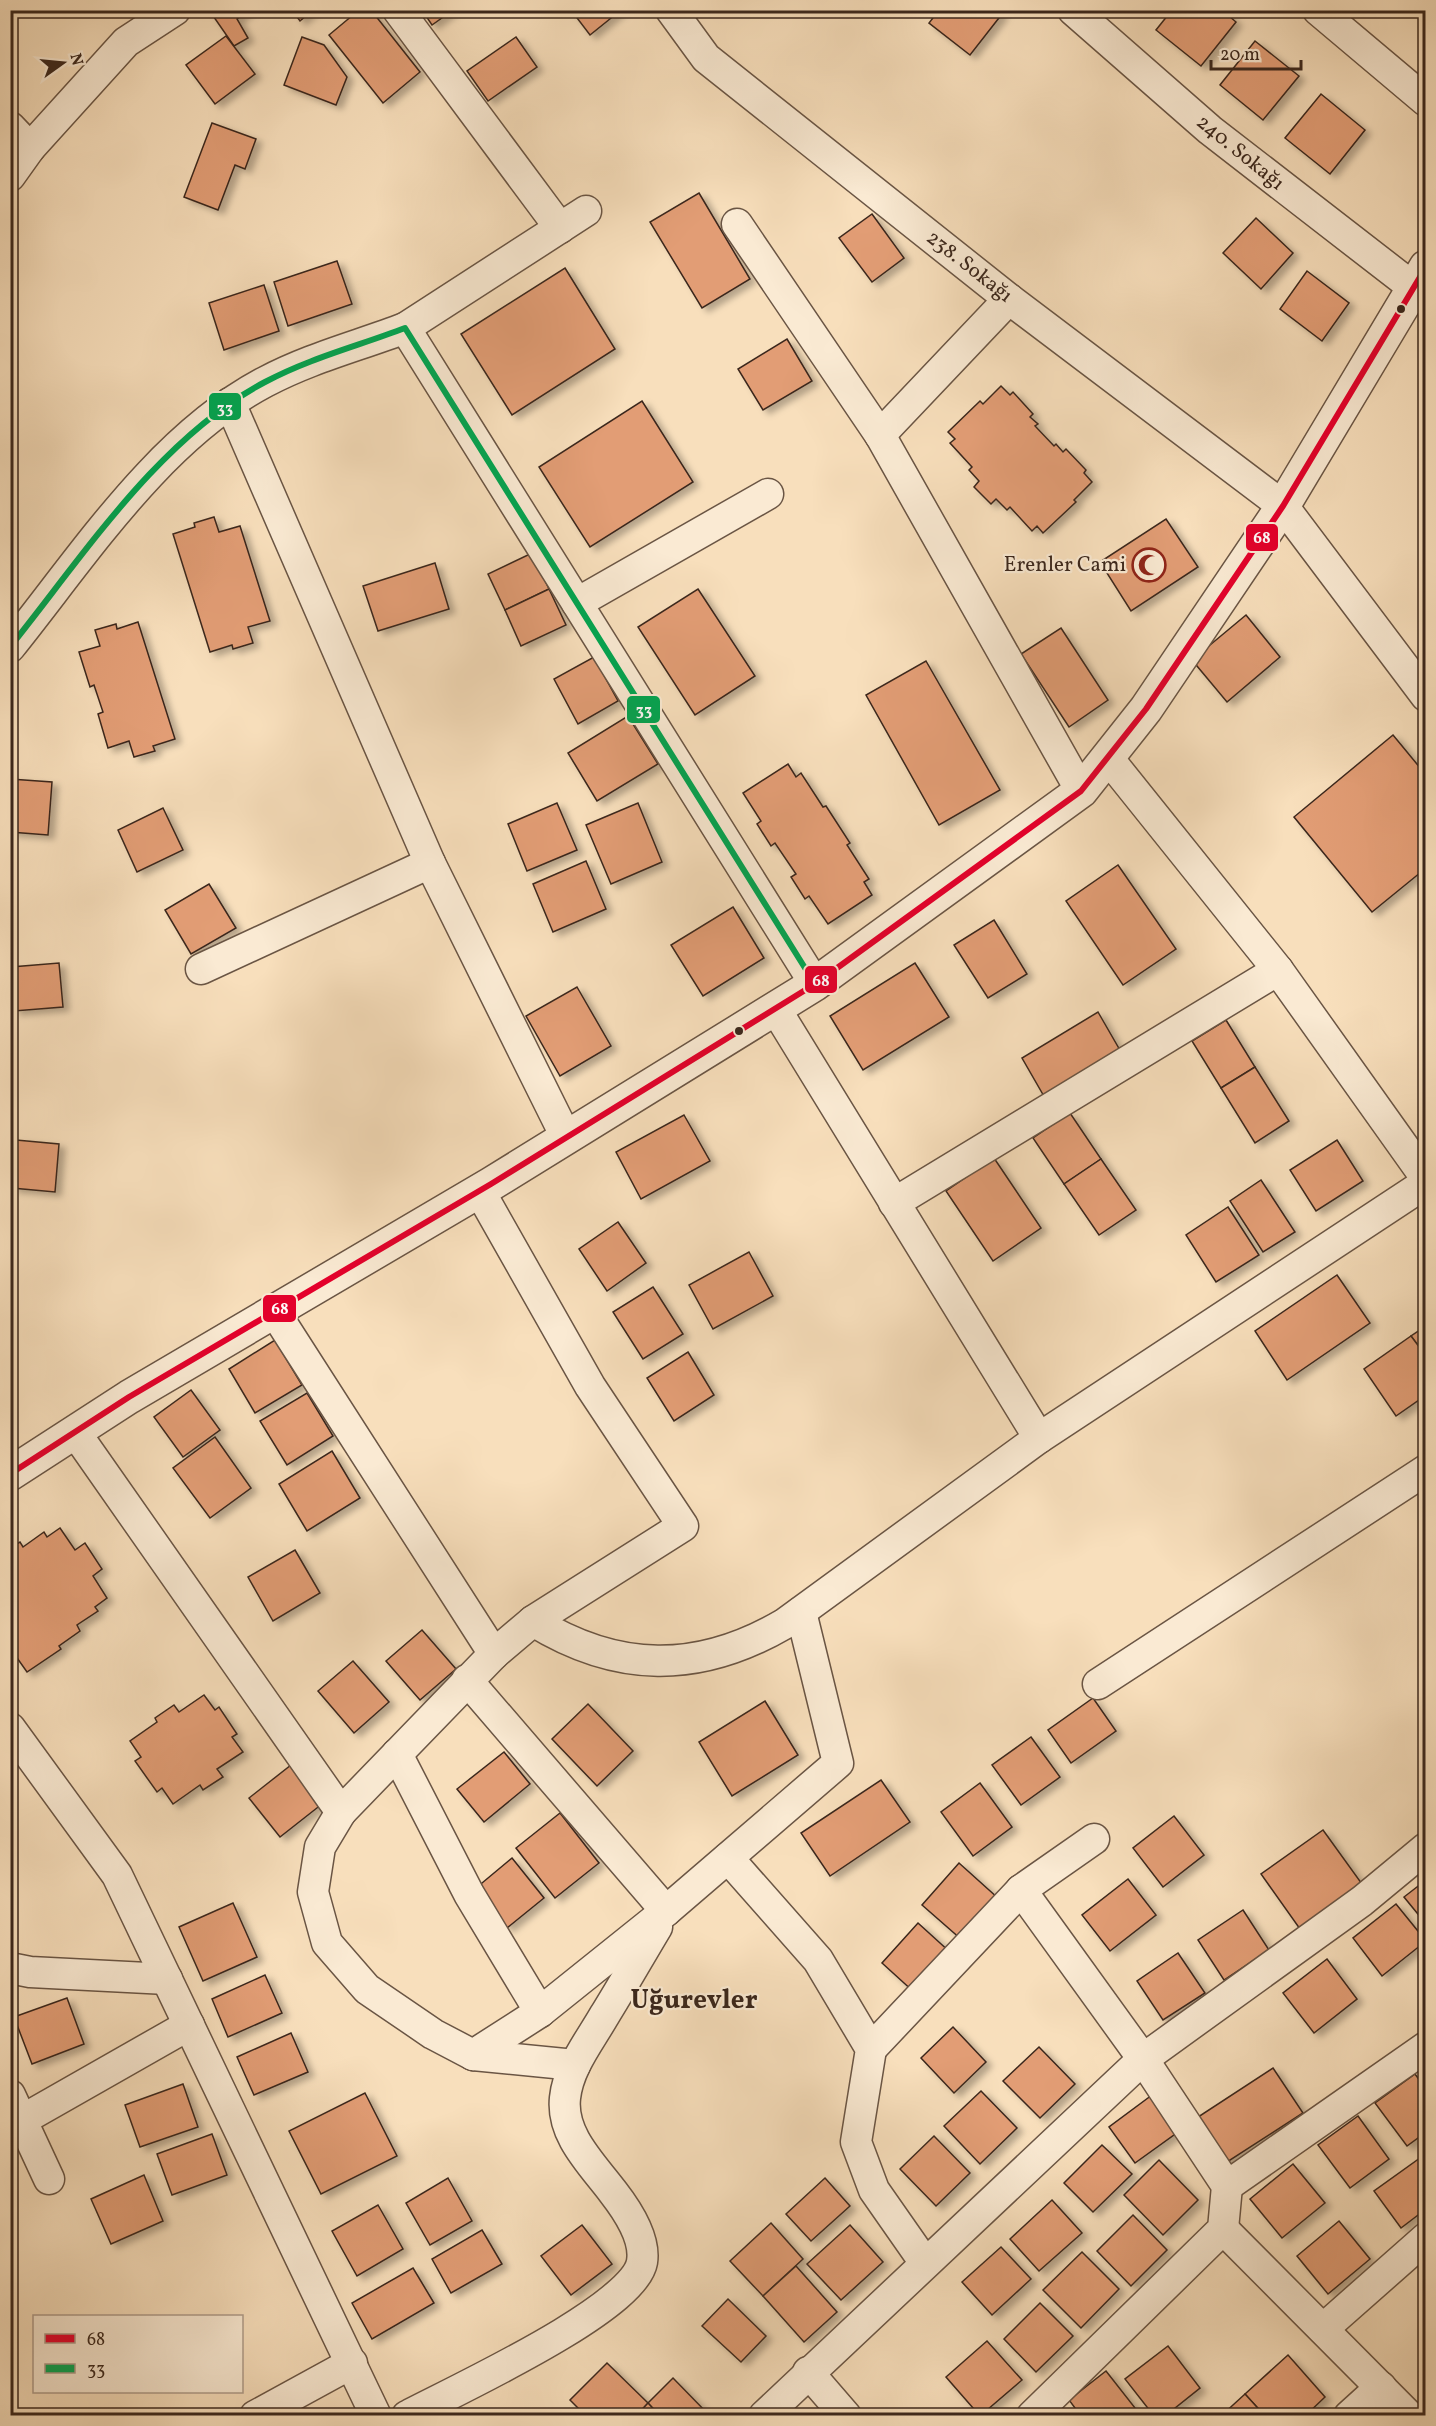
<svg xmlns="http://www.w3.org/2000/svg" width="1436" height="2426" viewBox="0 0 1436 2426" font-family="Vollkorn,serif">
<defs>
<filter id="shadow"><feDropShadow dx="6" dy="4" stdDeviation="3" flood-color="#0004"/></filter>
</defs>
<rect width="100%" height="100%" fill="#f8dfbc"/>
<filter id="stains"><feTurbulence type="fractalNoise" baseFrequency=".00333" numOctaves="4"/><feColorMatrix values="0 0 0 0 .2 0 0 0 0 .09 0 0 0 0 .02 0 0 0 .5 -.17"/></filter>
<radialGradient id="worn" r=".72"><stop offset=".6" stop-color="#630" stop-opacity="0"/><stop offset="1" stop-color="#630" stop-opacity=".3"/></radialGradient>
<!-- building -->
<g fill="#e29d74" stroke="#3b271c" stroke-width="1.5" filter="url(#shadow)">
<polygon points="209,10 249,10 237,19 248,38 234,46"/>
<polygon points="292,10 313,10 300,21"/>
<polygon points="359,10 371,10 420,72 383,103 329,35"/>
<polygon points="422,10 453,10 432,25"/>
<polygon points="571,10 621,10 590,35"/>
<polygon points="939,10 997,10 1002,14 970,55 929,23"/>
<polygon points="1172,10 1222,10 1236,22 1201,66 1156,30"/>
<polygon points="226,36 255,74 215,104 186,65"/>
<polygon points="302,37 324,45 347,77 336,105 284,85"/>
<polygon points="516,37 537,67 488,101 467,71"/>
<polygon points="1255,41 1299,76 1263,120 1220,85"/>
<polygon points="1321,94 1365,130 1330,174 1285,138"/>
<polygon points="212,123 256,139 245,169 235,165 218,210 184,197"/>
<polygon points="699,193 750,279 702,308 650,222"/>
<polygon points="872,214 904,258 872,282 839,238"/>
<polygon points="1256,218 1293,253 1261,289 1223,253"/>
<polygon points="337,261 352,304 288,326 274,282"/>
<polygon points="565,268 615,349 512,415 461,334"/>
<polygon points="1307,271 1349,303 1322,341 1280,309"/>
<polygon points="264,285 279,331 224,350 209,303"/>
<polygon points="787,339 812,381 763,410 738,369"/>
<polygon points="1001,386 1010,395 1013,392 1033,414 1030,417 1038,424 1035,426 1054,446 1056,444 1063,452 1066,449 1086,470 1084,473 1092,482 1074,500 1076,502 1043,533 1037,526 1032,531 1010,507 1007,510 996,499 991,504 974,487 979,481 969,470 972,467 950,443 955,439 948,432 980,401 983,404"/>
<polygon points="642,401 693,482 590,547 539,467"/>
<polygon points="214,517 219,532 240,526 270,621 248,627 253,643 233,649 232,645 210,652 173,534 195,527 194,523"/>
<polygon points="1166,519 1198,567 1131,611 1100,562"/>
<polygon points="532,553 549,589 505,610 488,574"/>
<polygon points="435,563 449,609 378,631 363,586"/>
<polygon points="549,589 566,625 521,646 505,610"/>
<polygon points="698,589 755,676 695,715 638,627"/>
<polygon points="1246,615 1280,657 1227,702 1192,660"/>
<polygon points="138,622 175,739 153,746 155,751 134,757 129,741 108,748 98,714 103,712 94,685 90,687 79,652 100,646 95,630 116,624 117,629"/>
<polygon points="1061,628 1108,700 1069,727 1021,654"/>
<polygon points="594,657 618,701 578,724 554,679"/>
<polygon points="926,661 1000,790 939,825 866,695"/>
<polygon points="628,716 658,764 597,801 568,753"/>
<polygon points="1393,735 1426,775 1426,868 1372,912 1294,817"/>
<polygon points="788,764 796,777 801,773 823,807 826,806 850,843 847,845 869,879 864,882 872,895 828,924 809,896 805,899 791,877 796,874 775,843 771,846 757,824 761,821 743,793"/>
<polygon points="10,779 52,782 48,835 10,832"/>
<polygon points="557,803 577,850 527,871 508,824"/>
<polygon points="638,803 662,862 611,884 586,825"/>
<polygon points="163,808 183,850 137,872 118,830"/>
<polygon points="586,861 606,909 553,932 533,884"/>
<polygon points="1118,865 1176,949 1123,985 1066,901"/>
<polygon points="209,884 236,928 191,954 165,910"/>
<polygon points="733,907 764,958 703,996 671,945"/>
<polygon points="994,920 1027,974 988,998 954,945"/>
<polygon points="59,963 63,1007 14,1011 11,967"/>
<polygon points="915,963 949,1017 863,1070 830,1016"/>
<polygon points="577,987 611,1046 560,1076 526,1016"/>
<polygon points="1098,1012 1121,1052 1045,1098 1022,1058"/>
<polygon points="1226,1020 1255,1067 1221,1088 1192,1041"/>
<polygon points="1255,1067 1289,1121 1255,1143 1221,1088"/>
<polygon points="1070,1113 1101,1159 1064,1184 1033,1138"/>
<polygon points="684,1115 710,1161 641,1199 616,1152"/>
<polygon points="16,1140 59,1144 55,1192 12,1188"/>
<polygon points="1337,1140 1363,1181 1316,1211 1290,1170"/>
<polygon points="994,1158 1041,1228 993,1261 946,1191"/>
<polygon points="1101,1159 1136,1210 1099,1235 1064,1184"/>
<polygon points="1261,1180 1295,1232 1263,1252 1230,1201"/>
<polygon points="1228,1207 1259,1255 1216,1282 1186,1235"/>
<polygon points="618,1222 646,1263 607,1291 579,1249"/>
<polygon points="749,1252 773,1296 713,1329 689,1285"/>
<polygon points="1337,1275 1370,1323 1287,1380 1255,1331"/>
<polygon points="653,1287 683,1334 643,1359 613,1312"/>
<polygon points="1426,1326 1426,1356 1411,1336"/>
<polygon points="1411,1336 1426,1356 1426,1395 1396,1416 1364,1369"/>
<polygon points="275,1340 302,1385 255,1413 229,1369"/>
<polygon points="688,1352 714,1395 674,1421 647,1378"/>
<polygon points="191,1390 220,1430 183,1457 154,1417"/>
<polygon points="307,1393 333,1436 287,1465 260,1421"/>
<polygon points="215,1437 251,1488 210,1518 173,1468"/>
<polygon points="332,1451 360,1498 307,1531 279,1484"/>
<polygon points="60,1528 75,1550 85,1543 102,1569 93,1576 107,1598 95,1607 98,1611 77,1625 80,1631 59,1646 61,1649 27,1672 10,1648 10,1548 20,1542 23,1547 44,1532 47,1537"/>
<polygon points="295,1550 320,1593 273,1621 248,1577"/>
<polygon points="422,1630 456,1669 420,1700 386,1661"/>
<polygon points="353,1661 389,1702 354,1733 318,1691"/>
<polygon points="204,1695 215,1710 219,1707 237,1734 232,1737 243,1752 217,1769 223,1777 203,1790 200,1785 173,1804 162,1788 157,1792 135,1761 141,1757 130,1741 157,1722 155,1718 174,1705 179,1712"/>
<polygon points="1093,1698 1116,1731 1071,1763 1048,1730"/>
<polygon points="765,1701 798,1755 732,1796 699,1742"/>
<polygon points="588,1704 633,1751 597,1786 552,1739"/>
<polygon points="1031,1737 1060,1777 1021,1805 992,1765"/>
<polygon points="504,1752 530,1784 484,1822 457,1789"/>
<polygon points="291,1765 322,1804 280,1837 249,1798"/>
<polygon points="881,1780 910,1822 830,1876 801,1833"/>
<polygon points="980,1783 1012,1827 973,1856 941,1812"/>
<polygon points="560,1813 599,1863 555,1898 516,1848"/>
<polygon points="1174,1816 1204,1855 1163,1887 1133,1848"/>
<polygon points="1323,1830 1362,1884 1300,1929 1261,1874"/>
<polygon points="512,1858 544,1898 507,1928 476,1888"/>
<polygon points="959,1863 999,1899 962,1940 922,1905"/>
<polygon points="1128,1879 1156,1915 1110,1951 1082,1915"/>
<polygon points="1426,1880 1426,1924 1404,1897"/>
<polygon points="233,1903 257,1957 203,1981 179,1927"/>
<polygon points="1396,1904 1426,1941 1382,1976 1353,1938"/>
<polygon points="1243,1910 1269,1950 1224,1980 1198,1940"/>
<polygon points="918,1923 951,1953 915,1993 882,1963"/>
<polygon points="1178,1953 1205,1993 1163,2020 1137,1981"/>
<polygon points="1327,1959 1357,1999 1314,2033 1283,1993"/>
<polygon points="265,1975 282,2013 228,2037 212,1999"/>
<polygon points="67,1998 84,2044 32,2064 14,2017"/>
<polygon points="953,2027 986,2062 954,2093 921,2058"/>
<polygon points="291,2033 308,2072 254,2095 237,2057"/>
<polygon points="1039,2047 1075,2084 1040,2118 1003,2081"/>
<polygon points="1273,2068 1303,2113 1224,2164 1195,2119"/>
<polygon points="1415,2074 1426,2089 1426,2132 1407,2146 1375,2103"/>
<polygon points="183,2084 198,2127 140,2147 125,2105"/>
<polygon points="981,2091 1017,2128 980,2164 944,2126"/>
<polygon points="365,2093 397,2156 321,2194 289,2131"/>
<polygon points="1152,2095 1178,2132 1135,2163 1109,2127"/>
<polygon points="1358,2116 1389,2159 1350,2188 1318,2145"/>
<polygon points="212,2134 227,2175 172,2195 157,2154"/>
<polygon points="934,2136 970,2173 936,2206 900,2169"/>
<polygon points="1102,2145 1132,2174 1093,2212 1064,2183"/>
<polygon points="1420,2158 1426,2165 1426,2209 1401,2228 1374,2191"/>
<polygon points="1159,2160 1198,2200 1163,2235 1124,2195"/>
<polygon points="1293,2164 1325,2203 1282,2238 1250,2199"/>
<polygon points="144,2175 163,2221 111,2244 91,2199"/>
<polygon points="448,2178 472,2221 430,2245 406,2203"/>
<polygon points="825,2178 850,2206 811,2241 786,2214"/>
<polygon points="1052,2200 1082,2233 1039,2271 1010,2239"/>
<polygon points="378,2205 403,2249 357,2276 332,2231"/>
<polygon points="1133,2215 1167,2250 1131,2286 1097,2251"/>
<polygon points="1339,2221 1370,2259 1328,2294 1297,2256"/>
<polygon points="771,2223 803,2259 763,2296 730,2261"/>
<polygon points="582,2225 612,2264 571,2295 541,2256"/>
<polygon points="850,2225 883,2262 841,2300 807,2264"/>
<polygon points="482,2230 502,2264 451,2293 432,2259"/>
<polygon points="1001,2247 1031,2279 992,2315 962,2282"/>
<polygon points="1082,2252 1119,2289 1081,2328 1043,2290"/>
<polygon points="796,2266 837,2312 804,2342 763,2296"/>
<polygon points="413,2268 434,2303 372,2339 352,2303"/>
<polygon points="728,2299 766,2336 741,2362 702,2326"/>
<polygon points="1040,2303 1073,2336 1036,2372 1004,2339"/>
<polygon points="987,2341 1022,2380 980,2416 946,2377"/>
<polygon points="1168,2346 1200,2388 1165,2416 1154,2416 1125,2379"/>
<polygon points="1288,2355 1325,2397 1305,2416 1265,2416 1245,2394"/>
<polygon points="607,2363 648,2403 636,2416 586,2416 570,2400"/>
<polygon points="1106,2371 1139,2413 1135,2416 1081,2416 1069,2400"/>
<polygon points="673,2378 710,2416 660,2416 648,2403"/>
<polygon points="1245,2394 1265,2416 1221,2416"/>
<polygon points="648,2403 660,2416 636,2416"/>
</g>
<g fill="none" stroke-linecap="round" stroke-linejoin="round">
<defs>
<g id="minor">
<polyline points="398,10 560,228"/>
<polyline points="671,10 706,58 1009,299 1283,506 1426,696"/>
<polyline points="1073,10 1210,130 1414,288"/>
<polyline points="1318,10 1426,101"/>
<polyline points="10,127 30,148"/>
<polyline points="10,176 30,148 126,42 175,10"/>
<polyline points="737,224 880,435 1081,791"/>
<polyline points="405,328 586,211"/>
<polyline points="230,403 430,863 566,1137"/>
<polyline points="880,435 1009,299"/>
<polyline points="577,603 768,494"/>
<path d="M10,647c74,-92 149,-209 255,-265 45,-24 93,-36 140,-54l410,656"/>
<polyline points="1108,758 1278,970 1426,1178"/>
<polyline points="201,969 430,863"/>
<polyline points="775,1008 1039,1438"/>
<polyline points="894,1203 1278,970"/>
<polyline points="274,1311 494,1654"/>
<polyline points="75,1432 341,1812 494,1654 533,1621 683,1526 590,1386 479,1190"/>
<path d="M533,1621c84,52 165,53 251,3l255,-186 387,-255"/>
<polyline points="467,1680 666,1911"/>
<polyline points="1098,1684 1426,1470"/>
<polyline points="10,1728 117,1875 376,2416"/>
<polyline points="397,1754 469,1894 540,2012 666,1911 838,1763 801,1612"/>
<polyline points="341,1812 320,1847 313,1892 327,1943 367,1989 433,2034 473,2055 540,2012"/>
<polyline points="728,1858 818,1960 871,2049 856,2142 874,2190 925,2263"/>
<polyline points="1021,1890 1143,2059 1227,2186 1223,2229 1032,2416"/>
<polyline points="10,1968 30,1972 167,1979"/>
<polyline points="871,2049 1021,1890 1094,1839"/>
<polyline points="473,2055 575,2065"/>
<polyline points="10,2095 49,2179"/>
<polyline points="22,2120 189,2025"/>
<polyline points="1227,2186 1426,2047"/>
<polyline points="1223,2229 1409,2416"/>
<polyline points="1323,2329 1426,2238"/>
<polyline points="808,2372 846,2416"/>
<polyline points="255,2416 352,2363"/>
<path d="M407,2416c45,-24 227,-107 235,-154 4,-24 -15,-52 -29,-70 -21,-28 -52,-57 -48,-94 3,-30 24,-56 39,-82 18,-29 35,-59 53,-89"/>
<polyline points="764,2416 1143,2059 1362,1901 1426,1848"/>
<polyline points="1349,2416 1381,2387"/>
</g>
<polyline id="tertiary" points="10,1474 129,1397 491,1184 815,984 1081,791 1146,709 1283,506 1426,267"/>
</defs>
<!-- minor casing -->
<use href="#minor" stroke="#6a5544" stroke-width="33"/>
<!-- tertiary casing -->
<use href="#tertiary" stroke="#6a5544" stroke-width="36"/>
<!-- minor -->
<use href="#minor" stroke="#faead3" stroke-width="30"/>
<!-- tertiary -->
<use href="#tertiary" stroke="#faead3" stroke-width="33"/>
<defs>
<polyline id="bus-1" points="10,1474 129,1397 491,1184 815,984 1081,791 1146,709 1283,506 1426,267"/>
<path id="bus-2" d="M10,647c74,-92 149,-209 255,-265 45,-24 93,-36 140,-54l410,656"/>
</defs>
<!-- bus-1 casing -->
<use href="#bus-1" stroke="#faead3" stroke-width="10"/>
<!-- bus-2 casing -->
<use href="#bus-2" stroke="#faead3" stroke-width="10"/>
<!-- bus-1 -->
<use href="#bus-1" stroke="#e4002b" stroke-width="6"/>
<!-- bus-2 -->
<use href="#bus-2" stroke="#00a651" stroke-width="6"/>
</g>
<!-- icons -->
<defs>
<symbol id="mosque-ring" viewBox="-11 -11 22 22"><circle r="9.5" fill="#faead3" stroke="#8f2418" stroke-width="1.5"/><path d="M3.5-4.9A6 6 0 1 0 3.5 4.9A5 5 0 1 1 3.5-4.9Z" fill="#8f2418"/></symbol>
</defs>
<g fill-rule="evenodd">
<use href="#mosque-ring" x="1130" y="546" width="38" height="38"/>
</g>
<!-- markers -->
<g fill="#3b271c" stroke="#faead3" stroke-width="2">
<circle cx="1401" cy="309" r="5"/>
<circle cx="739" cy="1031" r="5"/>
</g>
<g text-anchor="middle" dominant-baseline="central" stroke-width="4.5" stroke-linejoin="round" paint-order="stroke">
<!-- street labels -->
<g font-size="21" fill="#3b271c" stroke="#faead3">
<text transform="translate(1240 153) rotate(39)">240. Sokağı</text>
<text transform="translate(969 267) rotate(38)">238. Sokağı</text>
</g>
<!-- poi labels -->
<g font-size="21" fill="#3b271c" stroke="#faead3" text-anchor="end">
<text x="1126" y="565">Erenler Cami</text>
</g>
<!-- district labels -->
<g font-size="27" font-weight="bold" fill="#3b271c" stroke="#faead3">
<text x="694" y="2001">Uğurevler</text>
</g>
</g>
<g stroke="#faead3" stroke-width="2">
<rect x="208" y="392" width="34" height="29" rx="6" fill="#00a651"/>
<rect x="1245" y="523" width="34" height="29" rx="6" fill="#e4002b"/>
<rect x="626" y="695" width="35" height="29" rx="6" fill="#00a651"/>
<rect x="804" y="965" width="34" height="29" rx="6" fill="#e4002b"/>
<rect x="262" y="1294" width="35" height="29" rx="6" fill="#e4002b"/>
</g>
<g font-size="16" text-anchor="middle" font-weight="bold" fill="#fff">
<text x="225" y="413">33</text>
<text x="1262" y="543">68</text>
<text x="644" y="715">33</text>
<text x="821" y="986">68</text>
<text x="280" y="1314">68</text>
</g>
<!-- margin -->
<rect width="1436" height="2426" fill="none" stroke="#f8dfbc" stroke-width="36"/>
<rect x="12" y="12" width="1412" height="2402" fill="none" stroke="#3b271c" stroke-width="3"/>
<rect x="18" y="18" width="1400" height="2390" fill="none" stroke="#3b271c" stroke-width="1.5"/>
<!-- legend -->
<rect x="33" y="2315" width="210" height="78" fill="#faead3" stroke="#ae9c8a" stroke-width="1.5"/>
<rect x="45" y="2334" width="30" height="9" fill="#e4002b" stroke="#ae9c8a" stroke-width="1.5"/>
<text x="87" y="2345" font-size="18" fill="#3b271c">68</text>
<rect x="45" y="2364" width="30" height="9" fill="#00a651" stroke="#ae9c8a" stroke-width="1.5"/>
<text x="87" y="2375" font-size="18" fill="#3b271c">33</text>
<!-- north arrow -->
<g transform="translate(63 63) rotate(75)" stroke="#faead3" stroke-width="4.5" paint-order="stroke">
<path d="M0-4.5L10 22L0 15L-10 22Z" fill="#3b271c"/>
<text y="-9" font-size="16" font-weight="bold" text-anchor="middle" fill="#3b271c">N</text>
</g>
<!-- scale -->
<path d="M1211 60v9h90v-9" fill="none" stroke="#3b271c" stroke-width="3"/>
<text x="1220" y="60" font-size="18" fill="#3b271c" stroke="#faead3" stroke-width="4.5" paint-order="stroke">20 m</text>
<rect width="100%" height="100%" filter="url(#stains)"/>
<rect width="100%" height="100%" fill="url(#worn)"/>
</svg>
